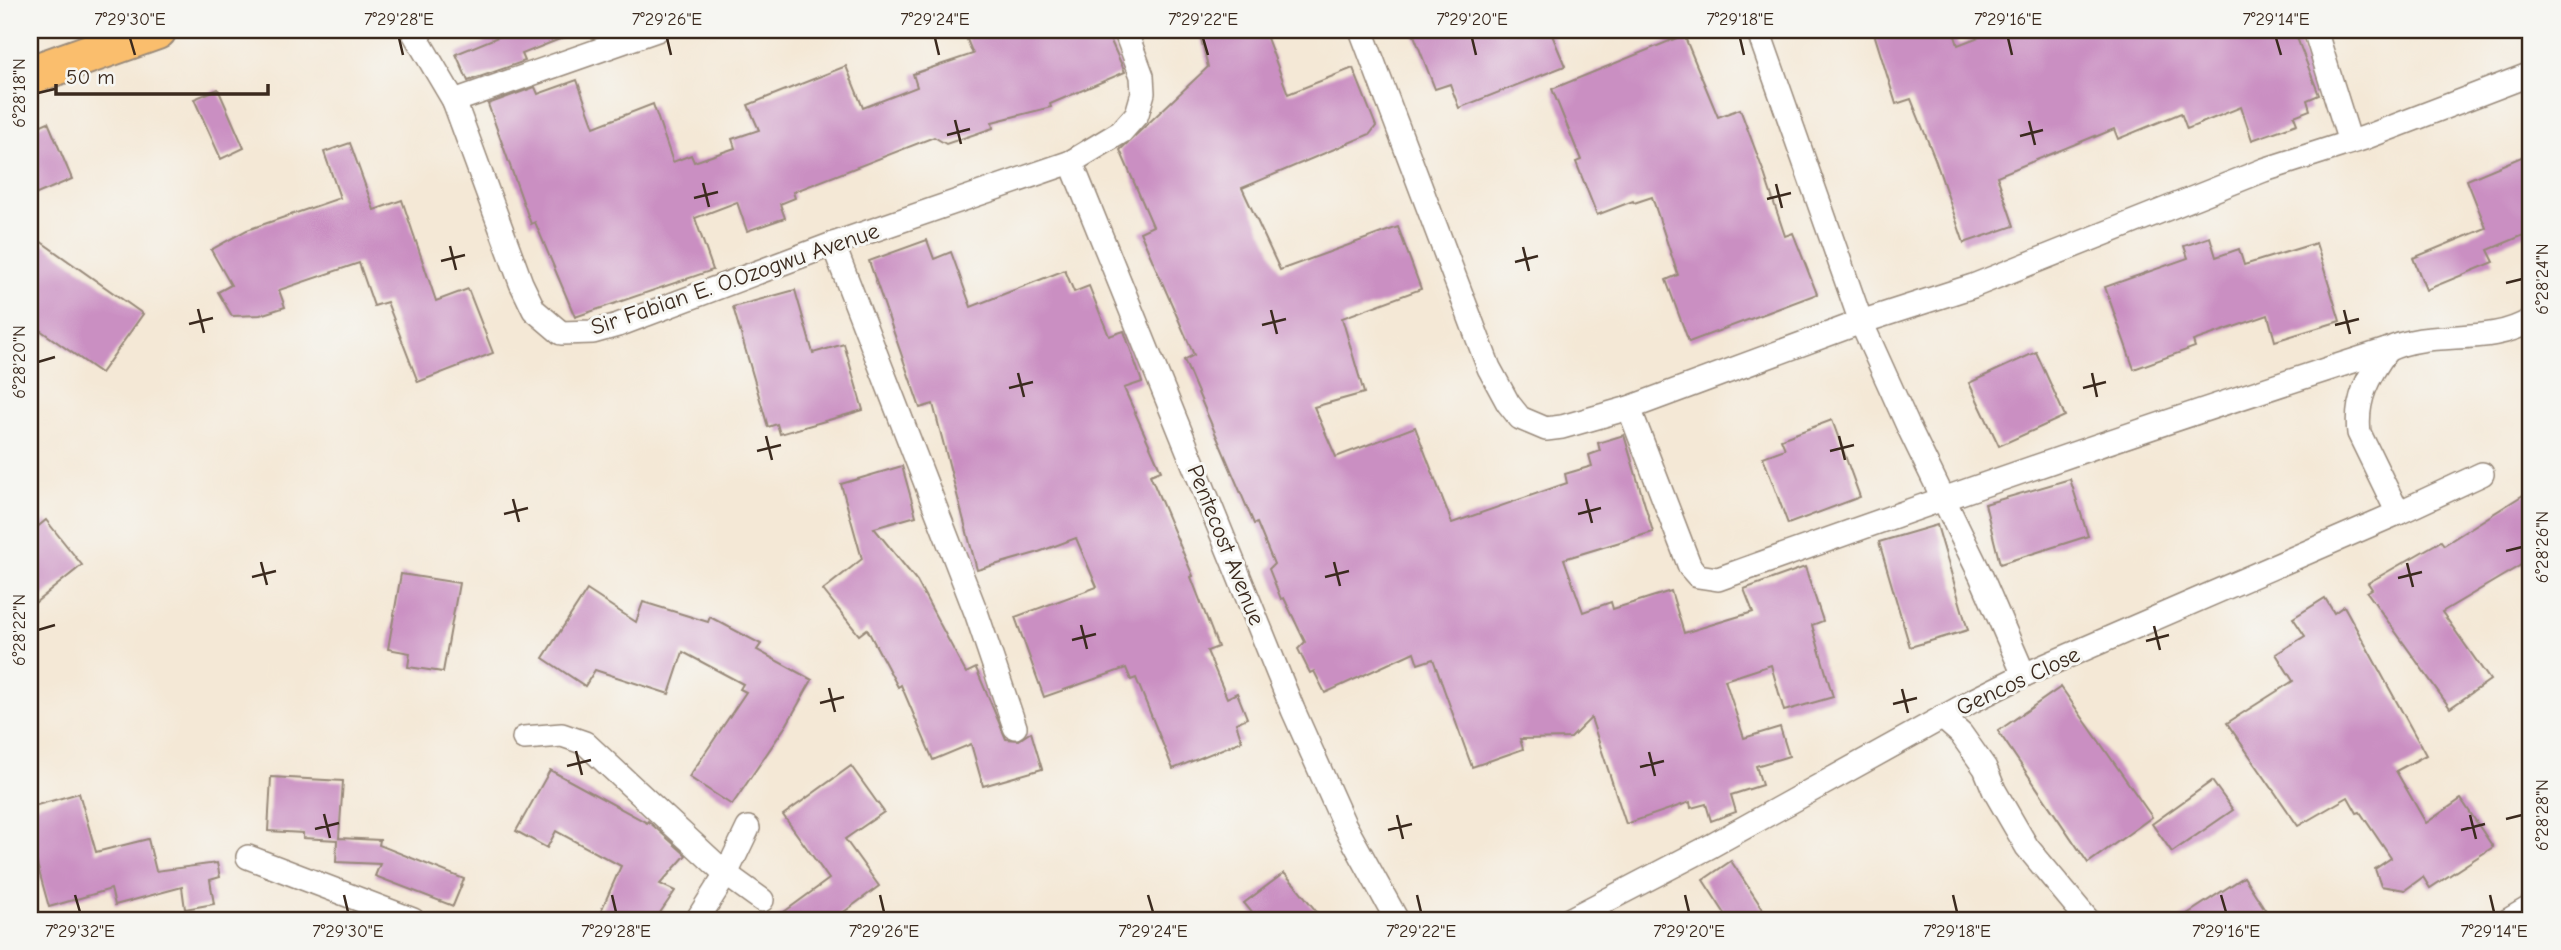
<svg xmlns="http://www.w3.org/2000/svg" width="2561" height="950" viewBox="0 0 2561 950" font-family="'Comic Neue',sans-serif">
<rect width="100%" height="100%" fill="#f6f6f2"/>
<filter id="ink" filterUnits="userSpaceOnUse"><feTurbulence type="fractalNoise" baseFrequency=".0143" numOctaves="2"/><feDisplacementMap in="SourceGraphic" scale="14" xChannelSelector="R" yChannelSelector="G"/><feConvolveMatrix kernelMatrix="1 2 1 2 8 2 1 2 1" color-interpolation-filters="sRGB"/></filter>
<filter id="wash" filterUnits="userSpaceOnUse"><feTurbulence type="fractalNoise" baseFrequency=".00686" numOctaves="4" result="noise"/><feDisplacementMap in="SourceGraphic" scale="28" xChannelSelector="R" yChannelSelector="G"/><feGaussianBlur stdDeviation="1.57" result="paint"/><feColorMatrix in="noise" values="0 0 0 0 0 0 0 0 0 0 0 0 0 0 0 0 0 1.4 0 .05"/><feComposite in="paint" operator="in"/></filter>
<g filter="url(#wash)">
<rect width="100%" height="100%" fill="#f4e8d6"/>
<g id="blocks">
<!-- building -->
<g fill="#ca8fc2">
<polygon points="515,30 580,31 522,54 525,61 468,81 456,54"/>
<polygon points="963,30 1106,30 1125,72 1050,104 1051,107 992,122 993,128 946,144 934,137 793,192 795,198 780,204 785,218 747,231 737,202 695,218 713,270 575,317 535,222 531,224 488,104 535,87 538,94 577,80 594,127 653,104 673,162 691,155 694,162 735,148 732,139 759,130 748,105 846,66 863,108 917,87 913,74 973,54"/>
<polygon points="1199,30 1264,30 1288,94 1353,68 1376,126 1370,134 1242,188 1280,270 1398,227 1421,289 1342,318 1364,393 1314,407 1336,457 1415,427 1452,523 1567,483 1565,474 1592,466 1589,455 1600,451 1598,443 1624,435 1653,532 1564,559 1583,612 1611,602 1613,609 1671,591 1684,633 1753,612 1744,589 1805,567 1823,621 1812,625 1833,697 1784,711 1771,665 1725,680 1744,738 1780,727 1789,756 1756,766 1762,785 1731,795 1736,812 1711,821 1706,804 1691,808 1690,802 1626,824 1591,718 1571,738 1520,739 1523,749 1472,767 1433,659 1418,664 1414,652 1325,693 1314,671 1310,673 1298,649 1305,642 1284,598 1281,599 1269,569 1274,564 1257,523 1254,524 1184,360 1194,355 1140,232 1153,226 1120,150 1208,67"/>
<polygon points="1412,30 1550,30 1565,66 1459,108 1450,84 1435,89"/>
<polygon points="1873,30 1953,30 1958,45 1997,30 2294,30 2319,95 2307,100 2310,110 2294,116 2297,124 2252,140 2241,107 2187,129 2181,113 2118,139 2114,129 2095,137 2095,136 1997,176 2014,226 1964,243 1935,159 1911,99 1896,104"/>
<polygon points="1684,35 1718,117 1740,109 1764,173 1785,236 1793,233 1817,294 1689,342 1666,280 1678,275 1652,197 1634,203 1633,201 1597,215 1576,162 1581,160 1552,89"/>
<polygon points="218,89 244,148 221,159 194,99"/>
<polygon points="48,122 72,179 30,197 30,130"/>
<polygon points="350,143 374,210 402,200 436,301 468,289 493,353 418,382 387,302 374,306 359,263 279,290 285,307 260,315 232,316 218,292 231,285 211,250 247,230 340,198 324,152"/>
<polygon points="2531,153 2531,232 2488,250 2494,262 2426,290 2413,258 2486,228 2467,180"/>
<polygon points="30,234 143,314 101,373 30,323"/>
<polygon points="2210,237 2216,257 2239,249 2244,265 2316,243 2340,321 2275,341 2268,315 2193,341 2195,347 2134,369 2105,287 2188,258 2184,246"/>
<polygon points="927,240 934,259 951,252 971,307 1065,270 1074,292 1089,286 1109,336 1124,331 1142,382 1124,388 1161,471 1150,475 1193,576 1191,577 1218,647 1207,651 1227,698 1237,693 1247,718 1236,723 1242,741 1173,769 1136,678 1131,680 1126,668 1044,697 1015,617 1097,587 1076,538 1036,553 977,570 933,404 920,408 869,261"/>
<polygon points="795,290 813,353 844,344 863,410 780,434 777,424 768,427 733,307"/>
<polygon points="2036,352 2065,416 1999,446 1969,383"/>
<polygon points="1832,420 1860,497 1788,524 1763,457 1785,449 1781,439"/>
<polygon points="902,466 916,516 874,528 917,581 966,673 976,668 1006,739 1019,740 1031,732 1042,769 983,786 971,744 933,760 901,685 898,687 867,629 859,635 823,590 862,559 841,484"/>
<polygon points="2070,479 2088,536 2000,564 1985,504"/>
<polygon points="2531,490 2531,559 2442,612 2490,680 2450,708 2367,592 2372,589 2368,583 2441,541 2444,545"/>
<polygon points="46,520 82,565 30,607 30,533"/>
<polygon points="1937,525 1968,630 1910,647 1879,542"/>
<polygon points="401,574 459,583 443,672 408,667 410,653 388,649"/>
<polygon points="587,590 636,622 643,602 708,622 710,617 761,644 757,650 812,680 787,724 732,805 689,777 746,692 740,689 743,684 683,652 669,694 595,670 585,686 543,658"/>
<polygon points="2325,598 2334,613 2344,606 2426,755 2396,771 2426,823 2461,799 2493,847 2430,888 2423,877 2405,890 2381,886 2375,869 2391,858 2360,812 2357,813 2348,797 2298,826 2227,723 2293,681 2276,654 2305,636 2293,618"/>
<polygon points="2061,687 2152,817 2088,863 1998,731"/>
<polygon points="851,766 884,812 845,839 879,886 833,920 773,920 829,879 783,815"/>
<polygon points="550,770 647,823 648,821 686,855 660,884 675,891 655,920 597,920 621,866 556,831 547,848 516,831"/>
<polygon points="271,777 343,781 339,838 380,840 379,845 464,879 453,906 375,876 380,864 336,862 337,840 303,838 303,833 268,831"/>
<polygon points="2212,781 2233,810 2172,852 2152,824"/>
<polygon points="79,793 96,852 148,839 156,871 217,863 220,877 210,880 214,904 185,909 182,887 115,905 111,889 49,907 30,839 30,807"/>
<polygon points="1731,861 1770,920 1729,920 1703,880"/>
<polygon points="1284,873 1296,886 1323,920 1258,920 1244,903"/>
<polygon points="2244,877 2272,920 2178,920"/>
</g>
</g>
</g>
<g filter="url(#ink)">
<use href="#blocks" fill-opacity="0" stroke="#98897a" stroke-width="2"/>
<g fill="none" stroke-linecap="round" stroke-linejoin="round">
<defs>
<g id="street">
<polyline points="412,30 454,101 521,283 534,310 561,333 593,332 618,325 833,244 1071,162 1121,132 1137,114 1143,93 1142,76 1125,30"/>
<polyline points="1361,30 1489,368 1508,403 1520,418 1546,429 1562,427 1629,408 1861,322 1973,286 2264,170 2364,138 2531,74"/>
<polyline points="1758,30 1861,322 1908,426 1981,576 2024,675"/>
<polyline points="2315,30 2350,142"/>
<polyline points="454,101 657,30"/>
<polyline points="1071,162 1293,710 1344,824 1397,920"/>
<polyline points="833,244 977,615 1015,727"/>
<path d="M2387,350c-19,26 -32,50 -28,83l39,80"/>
<path d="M1629,408l61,159 8,9 20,3c222,-80 444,-157 669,-229 45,-22 101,-3 144,-30"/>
<polyline points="1942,717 1961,734 1985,768 1994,790 2027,847 2088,920"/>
<polyline points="524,738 562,735 585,743 726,874 762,900"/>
<polyline points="248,857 413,920"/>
<polyline points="697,920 726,874 748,828"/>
<polyline points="1569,920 1711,846 1974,700 2024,675 2398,513 2482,474"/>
<polyline points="2509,920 2531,907"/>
</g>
<polyline id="highway" points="30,75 157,30"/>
</defs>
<!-- street casing -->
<use href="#street" stroke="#98897a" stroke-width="26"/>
<!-- highway casing -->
<use href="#highway" stroke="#98897a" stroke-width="42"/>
<!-- street -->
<use href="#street" stroke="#fff" stroke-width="23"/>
<!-- highway -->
<use href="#highway" stroke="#fabe6d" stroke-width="38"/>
</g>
</g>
<!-- ticks -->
<path fill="none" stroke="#3b2a1e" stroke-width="2.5" d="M130,38l5,17M399,38l4,17M667,38l4,17M935,38l4,17M1203,38l5,17M1472,38l4,17M1740,38l4,17M2008,38l4,17M2276,38l5,17M38,93l17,-4M955,120l6,24M2029,121l6,24M947,135l23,-6M2020,136l23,-6M703,183l6,24M1776,184l6,24M694,198l24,-6M1767,199l24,-6M450,246l6,24M1523,247l6,24M441,261l24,-6M1515,262l23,-6M2506,283l16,-4M198,309l6,24M1271,310l6,24M2344,310l6,24M189,324l24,-6M1262,325l24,-6M2335,325l24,-6M38,362l17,-5M1018,373l6,24M2092,373l5,24M1009,388l24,-6M2083,388l23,-6M766,436l6,24M1839,436l6,24M757,451l24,-6M1830,451l24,-6M513,499l6,23M1586,499l6,24M504,514l24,-6M1578,514l23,-6M2506,551l16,-4M261,562l6,23M1334,562l6,24M2407,563l6,24M252,577l24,-6M1325,577l24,-6M2398,578l24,-6M1081,625l6,24M2154,626l6,24M38,630l17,-5M1072,640l24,-6M2146,641l23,-6M829,688l6,24M1902,689l6,24M820,703l24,-6M1893,704l24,-6M576,751l6,24M1649,752l6,24M567,766l24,-6M1640,767l24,-6M324,814l6,24M1397,815l6,24M2470,815l6,24M2506,819l16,-4M315,829l24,-6M1388,830l24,-6M2461,830l24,-6M75,895l5,17M344,895l4,17M612,895l4,17M880,895l4,17M1148,895l5,17M1417,895l4,17M1685,895l4,17M1953,895l4,17M2221,895l5,17M2490,895l4,17"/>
<g text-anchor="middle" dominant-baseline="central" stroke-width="6" stroke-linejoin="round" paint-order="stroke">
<!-- street labels -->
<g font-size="23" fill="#3b2a1e" stroke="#f6f6f2">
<text transform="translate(735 279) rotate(-19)">Sir Fabian E. O.Ozogwu Avenue</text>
<text transform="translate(1226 545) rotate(68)">Pentecost Avenue</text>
<text transform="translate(2018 681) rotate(-25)">Gencos Close</text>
</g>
</g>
<!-- margin -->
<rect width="2561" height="950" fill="none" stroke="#f6f6f2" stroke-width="77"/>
<!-- scale -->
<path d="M56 84v10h212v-10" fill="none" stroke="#3b2a1e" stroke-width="3.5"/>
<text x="66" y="84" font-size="21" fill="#3b2a1e" stroke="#f6f6f2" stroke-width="5" paint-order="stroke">50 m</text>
<rect x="38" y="38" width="2484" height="874" fill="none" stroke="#3b2a1e" stroke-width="2.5"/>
<g font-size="18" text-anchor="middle" fill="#3b2a1e">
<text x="130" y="25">7°29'30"E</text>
<text x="399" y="25">7°29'28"E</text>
<text x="667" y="25">7°29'26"E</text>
<text x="935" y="25">7°29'24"E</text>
<text x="1203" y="25">7°29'22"E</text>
<text x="1472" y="25">7°29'20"E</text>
<text x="1740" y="25">7°29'18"E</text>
<text x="2008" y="25">7°29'16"E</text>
<text x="2276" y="25">7°29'14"E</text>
<text transform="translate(19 93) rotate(-90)" y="6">6°28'18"N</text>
<text transform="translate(2542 279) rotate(-90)" y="6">6°28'24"N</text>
<text transform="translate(19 362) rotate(-90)" y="6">6°28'20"N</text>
<text transform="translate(2542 547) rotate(-90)" y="6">6°28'26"N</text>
<text transform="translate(19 630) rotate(-90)" y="6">6°28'22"N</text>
<text transform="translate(2542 815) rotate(-90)" y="6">6°28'28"N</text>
<text x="80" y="937">7°29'32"E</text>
<text x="348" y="937">7°29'30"E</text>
<text x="616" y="937">7°29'28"E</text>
<text x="884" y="937">7°29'26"E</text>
<text x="1153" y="937">7°29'24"E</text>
<text x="1421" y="937">7°29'22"E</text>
<text x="1689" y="937">7°29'20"E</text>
<text x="1957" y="937">7°29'18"E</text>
<text x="2226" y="937">7°29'16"E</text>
<text x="2494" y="937">7°29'14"E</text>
</g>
</svg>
